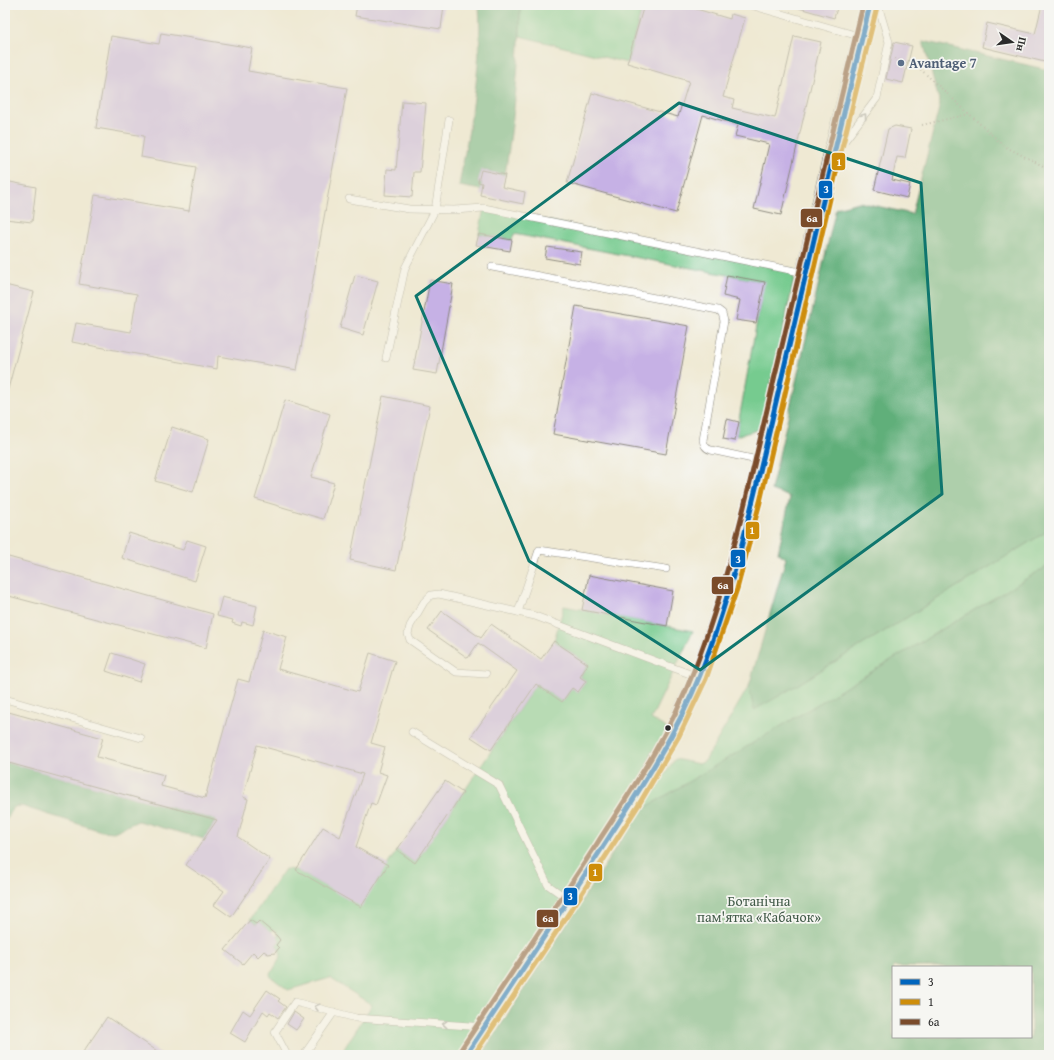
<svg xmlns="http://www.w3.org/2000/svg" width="1054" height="1060" viewBox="0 0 1054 1060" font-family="'Gentium Book Plus',serif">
<rect width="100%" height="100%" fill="#f6f6f2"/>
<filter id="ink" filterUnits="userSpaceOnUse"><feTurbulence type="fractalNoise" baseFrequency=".025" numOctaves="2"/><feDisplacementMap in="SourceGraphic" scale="8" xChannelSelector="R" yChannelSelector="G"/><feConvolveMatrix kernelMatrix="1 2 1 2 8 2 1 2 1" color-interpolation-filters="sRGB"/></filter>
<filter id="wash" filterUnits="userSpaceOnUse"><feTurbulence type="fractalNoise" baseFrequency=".012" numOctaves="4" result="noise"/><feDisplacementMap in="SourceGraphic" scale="16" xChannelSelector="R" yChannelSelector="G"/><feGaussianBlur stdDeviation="0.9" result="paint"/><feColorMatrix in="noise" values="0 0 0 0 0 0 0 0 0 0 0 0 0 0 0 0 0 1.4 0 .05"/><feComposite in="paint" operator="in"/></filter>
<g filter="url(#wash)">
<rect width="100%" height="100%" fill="#efe9d3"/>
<!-- green -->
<g fill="#76cb8f" stroke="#507b5d">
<polygon points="520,5 643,5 627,63 520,36"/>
<polygon points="484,208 796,271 761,429 736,436 764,282 514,234 512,240 479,234"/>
<polygon points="1049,530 1049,565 640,811 675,759 699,764 705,761 749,686 754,709 779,696"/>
<polygon points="564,606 693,631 651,719 673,732 466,1055 340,1055 372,1005 330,978 288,990 270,976 281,956 279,948 276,945 280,940 277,937 279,934 274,929 271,932 259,921 256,924 250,920 285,869 296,870 361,906 397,850 415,863 463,793 536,684 562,702 572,688 578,692 586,681 580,677 588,664 554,641"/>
</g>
<!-- forest -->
<g fill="#60af7a" stroke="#466d52" fill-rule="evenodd">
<path d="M479,5h41c0,58 -6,113 -15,170l-24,-5 -3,12 4,1 -1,7 -22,-4c10,-59 24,-120 20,-181z"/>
<polygon points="923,41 1049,70 1049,530 779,696 754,710 749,686 786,558 778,553 790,497 771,490 836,208 859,202 912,214 940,104"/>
<path d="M1049,565v490h-568l159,-244zM893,967h138v70h-138z"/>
<polygon points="5,762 216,820 204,839 138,821 114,832 101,831 21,806 14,807 5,822"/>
</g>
<g id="blocks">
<!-- building -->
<g fill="#c6b1e5">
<polygon points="357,5 444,5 441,29 355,16"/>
<polygon points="644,5 683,5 730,19 731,14 745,18 723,97 734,100 732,108 775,118 794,36 821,42 781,215 754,209 769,144 735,136 738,125 703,115 676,213 567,183 592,93 678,117 689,81 627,63"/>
<polygon points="799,5 838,5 834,18 799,8"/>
<polygon points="1042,5 1049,5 1049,63 982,47 987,23 1035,34"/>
<polygon points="161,33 252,48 248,71 347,88 297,370 218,356 217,369 72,342 76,323 131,332 137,294 79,284 95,195 189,211 196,167 141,157 144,136 96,128 111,36 159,44"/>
<polygon points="894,42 912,46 903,83 886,79"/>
<polygon points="402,101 426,103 420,172 414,172 412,197 385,195 387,169 396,170"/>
<polygon points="895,126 911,129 905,158 897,157 892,180 910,184 907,198 874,190 888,129"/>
<polygon points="481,170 505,175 502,187 525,192 523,204 480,195 482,183 478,182"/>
<polygon points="5,181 36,187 32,222 5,219"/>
<polygon points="479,234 512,240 510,251 476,245"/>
<polygon points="547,247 582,252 580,264 545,258"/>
<polygon points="355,275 378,281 363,335 340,328"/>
<polygon points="727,275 765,282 756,323 736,320 740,300 723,296"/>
<polygon points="430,280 453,284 437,374 413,370"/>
<polygon points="5,285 34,292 8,389 5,389"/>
<polygon points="576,306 689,326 666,454 553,434"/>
<polygon points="383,396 430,406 396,570 350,560"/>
<polygon points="285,400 330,414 311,477 334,483 323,519 255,499"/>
<polygon points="727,419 739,422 735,441 723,439"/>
<polygon points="172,427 209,439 193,492 155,481"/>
<polygon points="129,533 183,550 187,540 206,546 195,581 122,558"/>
<polygon points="5,556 213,614 206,648 5,595"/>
<polygon points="589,575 673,591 667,626 582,610"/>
<polygon points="222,597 257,606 253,625 242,622 241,626 232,623 233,620 217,616"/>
<polygon points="442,611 481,638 491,624 541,659 554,641 588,664 580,677 586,681 578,692 572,688 562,702 536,684 491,750 471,737 517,671 478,643 468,658 428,630"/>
<polygon points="263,630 287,637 278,669 358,692 370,653 395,661 371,743 385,747 378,772 387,775 376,805 371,803 356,847 388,865 361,907 296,870 323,827 340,837 363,774 257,745 243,797 248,799 238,837 270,859 231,917 214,905 224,891 186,865 217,820 5,762 5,711 103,738 97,757 164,775 161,786 205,798 238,679 249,682"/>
<polygon points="112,653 145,664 139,682 106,671"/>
<polygon points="445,781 463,793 415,863 397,850"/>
<polygon points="250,920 256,924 259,921 277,936 280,940 276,945 279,948 275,953 268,954 264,951 258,957 253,952 243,964 225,950"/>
<polygon points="267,990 280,999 278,1001 286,1007 278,1018 270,1012 268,1015 263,1011 245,1042 230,1033 243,1010 250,1015"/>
<polygon points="294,1012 304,1019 296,1030 287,1024"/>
<polygon points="107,1017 163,1055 81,1055"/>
</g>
</g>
</g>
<g filter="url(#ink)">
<use href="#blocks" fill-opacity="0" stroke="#8d8a7f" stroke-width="1"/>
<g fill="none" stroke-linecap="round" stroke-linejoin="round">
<defs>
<g id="service">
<polyline points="750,5 862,37"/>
<polyline points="840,147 877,98 889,42 878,5"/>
<polyline points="349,199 409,209 454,210 484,208 805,273"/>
<path d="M492,267l226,43 4,3 2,8 -21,119c1,5 2,8 8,10l51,11"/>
<polyline points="386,358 405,268 435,210 449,120"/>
<polyline points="518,612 539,550 666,569"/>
<polyline points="486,674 456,672 410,640 408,634 410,626 424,602 431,595 439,594 535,616 698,677"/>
<polyline points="5,699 141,738"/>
<polyline points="412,732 499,785 548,885 569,900"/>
<polyline points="287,1055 275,1032 295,1002 356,1018 484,1027"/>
<polyline points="304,1055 334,1012"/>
</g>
<polyline id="tertiary" points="466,1055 569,900 632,802 673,732 699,677 730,587 753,500 832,158 870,5"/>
</defs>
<!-- service casing -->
<use href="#service" stroke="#8d8a7f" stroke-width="8"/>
<!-- tertiary casing -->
<use href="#tertiary" stroke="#8d8a7f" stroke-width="20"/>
<!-- path -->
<g stroke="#8d8a7f" stroke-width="2" stroke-dasharray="1 3" stroke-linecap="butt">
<polyline points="895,59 917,66 1004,146 1049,169"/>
<polyline points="922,125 969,114"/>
</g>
<!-- service -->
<use href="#service" stroke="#fff" stroke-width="7"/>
<!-- tertiary -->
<use href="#tertiary" stroke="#fff" stroke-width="18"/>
<defs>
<path id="bus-1" d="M466,1055c46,-70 93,-140 138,-210 35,-54 72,-110 96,-170 38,-97 59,-201 83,-303 28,-122 57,-245 87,-367"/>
<polyline id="bus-2" points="474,1055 575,904 638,806 679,736 706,679 737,589 760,502 839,160 877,7"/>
<path id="bus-3" d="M460,1051c46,-70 93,-139 138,-209 35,-54 72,-109 95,-169 38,-97 59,-200 83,-302 28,-122 57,-244 87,-366"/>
</defs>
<!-- bus-1 casing -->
<use href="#bus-1" stroke="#f6f6f2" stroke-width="8"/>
<!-- bus-2 casing -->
<use href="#bus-2" stroke="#f6f6f2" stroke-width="8"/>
<!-- bus-3 casing -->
<use href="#bus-3" stroke="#f6f6f2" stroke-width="8"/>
<!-- bus-1 -->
<use href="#bus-1" stroke="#0065bd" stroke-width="5"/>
<!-- bus-2 -->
<use href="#bus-2" stroke="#ce8d09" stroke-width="5"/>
<!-- bus-3 -->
<use href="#bus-3" stroke="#7a4b2a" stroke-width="5"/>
</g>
<!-- one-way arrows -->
<defs><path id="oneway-chevron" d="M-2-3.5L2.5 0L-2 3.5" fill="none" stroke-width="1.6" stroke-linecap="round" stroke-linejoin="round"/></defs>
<g stroke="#a0a0a0">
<use href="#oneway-chevron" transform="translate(864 116) rotate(-53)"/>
<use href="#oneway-chevron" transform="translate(317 1007) rotate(-165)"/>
<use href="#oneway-chevron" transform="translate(445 1024) rotate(-176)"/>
</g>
</g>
<!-- marked area -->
<path d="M0 0H1054V1060H0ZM679,103l242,80 21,311 -242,176 -171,-109 -113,-265z" fill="#efe9d3" fill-opacity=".55" fill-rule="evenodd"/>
<path fill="none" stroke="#0f766e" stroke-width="3" stroke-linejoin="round" d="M679,103l242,80 21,311 -242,176 -171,-109 -113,-265z"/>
<!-- markers -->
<circle fill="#5c6f8a" stroke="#f6f6f2" stroke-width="1.5" cx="901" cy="63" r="4"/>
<circle fill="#2b2b2b" stroke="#f6f6f2" stroke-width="1.5" cx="668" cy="728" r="3.5"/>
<g text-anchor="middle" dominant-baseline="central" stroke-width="3.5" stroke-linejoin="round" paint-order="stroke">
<!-- service labels -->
<g font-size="14" font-weight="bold" fill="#4e5e75" stroke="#f6f6f2" text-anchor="start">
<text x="909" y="63">Avantage 7</text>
</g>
<!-- park labels -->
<g font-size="14" fill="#425b49" stroke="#f6f6f2">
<text x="759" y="901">Ботанічна<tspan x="759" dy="16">пам'ятка «Кабачок»</tspan></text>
</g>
</g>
<g stroke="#f6f6f2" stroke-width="1.5">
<rect x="831" y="152" width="15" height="19" rx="4" fill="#ce8d09"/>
<rect x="818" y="180" width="15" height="19" rx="4" fill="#0065bd"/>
<rect x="800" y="208" width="23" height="20" rx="4" fill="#7a4b2a"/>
<rect x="745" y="521" width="15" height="19" rx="4" fill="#ce8d09"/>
<rect x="730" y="549" width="16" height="19" rx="4" fill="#0065bd"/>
<rect x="711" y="576" width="23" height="19" rx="4" fill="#7a4b2a"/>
<rect x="588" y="863" width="15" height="19" rx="4" fill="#ce8d09"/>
<rect x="563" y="887" width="15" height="19" rx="4" fill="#0065bd"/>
<rect x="536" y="909" width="23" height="19" rx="4" fill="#7a4b2a"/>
</g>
<g font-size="11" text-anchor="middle" font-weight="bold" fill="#fff">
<text x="839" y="166">1</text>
<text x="826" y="193">3</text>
<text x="812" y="222">6а</text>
<text x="752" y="534">1</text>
<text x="738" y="563">3</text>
<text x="723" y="589">6а</text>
<text x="595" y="876">1</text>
<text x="570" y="900">3</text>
<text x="548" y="922">6а</text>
</g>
<!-- margin -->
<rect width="1054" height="1060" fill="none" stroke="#f6f6f2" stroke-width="20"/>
<!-- legend -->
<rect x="892" y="966" width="140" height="72" fill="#f6f6f2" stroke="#a5a5a2"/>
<rect x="900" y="979" width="20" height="6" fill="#0065bd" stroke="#a5a5a2"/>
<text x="928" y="986" font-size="12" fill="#2b2b2b">3</text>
<rect x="900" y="999" width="20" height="6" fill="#ce8d09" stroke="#a5a5a2"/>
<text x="928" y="1006" font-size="12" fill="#2b2b2b">1</text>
<rect x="900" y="1019" width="20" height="6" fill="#7a4b2a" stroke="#a5a5a2"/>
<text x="928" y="1026" font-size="12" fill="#2b2b2b">6а</text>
<!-- north arrow -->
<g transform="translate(1012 42) rotate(103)" stroke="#f6f6f2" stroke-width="3" paint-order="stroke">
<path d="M0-3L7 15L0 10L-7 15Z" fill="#2b2b2b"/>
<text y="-6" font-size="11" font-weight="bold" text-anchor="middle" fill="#2b2b2b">Пн</text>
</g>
</svg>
